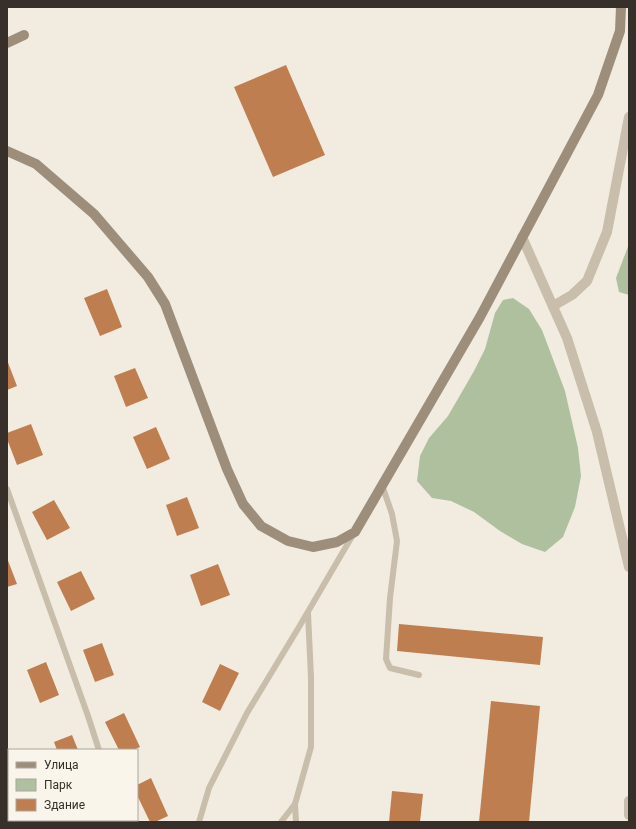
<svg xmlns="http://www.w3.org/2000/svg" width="636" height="829" viewBox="0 0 636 829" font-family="Roboto,sans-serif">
<rect width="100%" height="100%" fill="#f1ecdf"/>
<!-- green -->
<g fill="#afc09f">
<polygon points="629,244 629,295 619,292 616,278"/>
<polygon points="513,298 529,309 542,330 565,391 578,448 581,476 575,507 563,537 545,552 522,544 500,531 474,512 451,501 432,498 417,481 420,456 429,438 448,416 474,371 485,349 495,313 503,300"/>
</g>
<!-- building -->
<g fill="#bf7e4f">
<polygon points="286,65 325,155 273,177 234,87"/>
<polygon points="107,289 122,327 100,336 84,298"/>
<polygon points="7,360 17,386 7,390"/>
<polygon points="135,368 148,398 126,407 114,376"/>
<polygon points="31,424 43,455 17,465 7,439 7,433"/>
<polygon points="156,427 170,459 147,469 133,437"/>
<polygon points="187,497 199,528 177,536 166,505"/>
<polygon points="54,500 70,528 47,540 32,512"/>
<polygon points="7,558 17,584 7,587"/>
<polygon points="218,564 230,595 201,606 190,575"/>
<polygon points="81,571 95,599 71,611 57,582"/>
<polygon points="399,624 543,637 540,665 397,651"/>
<polygon points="102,643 114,675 95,682 83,650"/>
<polygon points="46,662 59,695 40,703 27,670"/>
<polygon points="220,664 239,673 220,711 202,702"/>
<polygon points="491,701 540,706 529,822 479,822"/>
<polygon points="124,713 140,747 133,750 119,750 105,722"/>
<polygon points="72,735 78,750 57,750 54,742"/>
<polygon points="151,778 168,816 155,822 150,822 137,795 137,785"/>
<polygon points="392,791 423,794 420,822 389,822"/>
<polygon points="97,820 109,820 110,822 92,822"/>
</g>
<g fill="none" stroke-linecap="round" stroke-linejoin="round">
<!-- lane -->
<g stroke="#c9beab" stroke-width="6">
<polyline points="382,485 392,514 397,541 390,598 386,659 390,668 419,675"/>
<polyline points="7,489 88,716 99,750"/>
<polyline points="295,804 296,822"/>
<polyline points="51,822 55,820"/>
<polyline points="199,822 209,788 247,713 299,627 354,533"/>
<polyline points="281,822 295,804 311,747 311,678 308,613"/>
</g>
<!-- street -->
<g stroke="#c9beab" stroke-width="10">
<polyline points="522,237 567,338 597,432 629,567"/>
<polyline points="553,306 572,295 587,281 607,232 629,117"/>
<polyline points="629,801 629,815"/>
</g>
<!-- secondary -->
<g stroke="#9d8e7c" stroke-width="10">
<polyline points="7,43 24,35"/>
<polyline points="7,151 36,164 94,214 148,277 165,304 227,469 243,504 261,526 288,541 313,547 337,542 355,532 480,317 598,95 620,31 621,7"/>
</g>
</g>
<!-- border -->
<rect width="636" height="829" fill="none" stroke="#37302a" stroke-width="16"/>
<!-- legend -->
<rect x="8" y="749" width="130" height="72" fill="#f9f5eb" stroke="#aba69e"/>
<rect x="16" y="762" width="20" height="6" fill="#9d8e7c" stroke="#aba69e"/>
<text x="44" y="769" font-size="12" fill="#37302a">Улица</text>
<rect x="16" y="779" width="20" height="12" fill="#afc09f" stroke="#aba69e"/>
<text x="44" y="789" font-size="12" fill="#37302a">Парк</text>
<rect x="16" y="799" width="20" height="12" fill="#bf7e4f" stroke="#aba69e"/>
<text x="44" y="809" font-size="12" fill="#37302a">Здание</text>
</svg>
